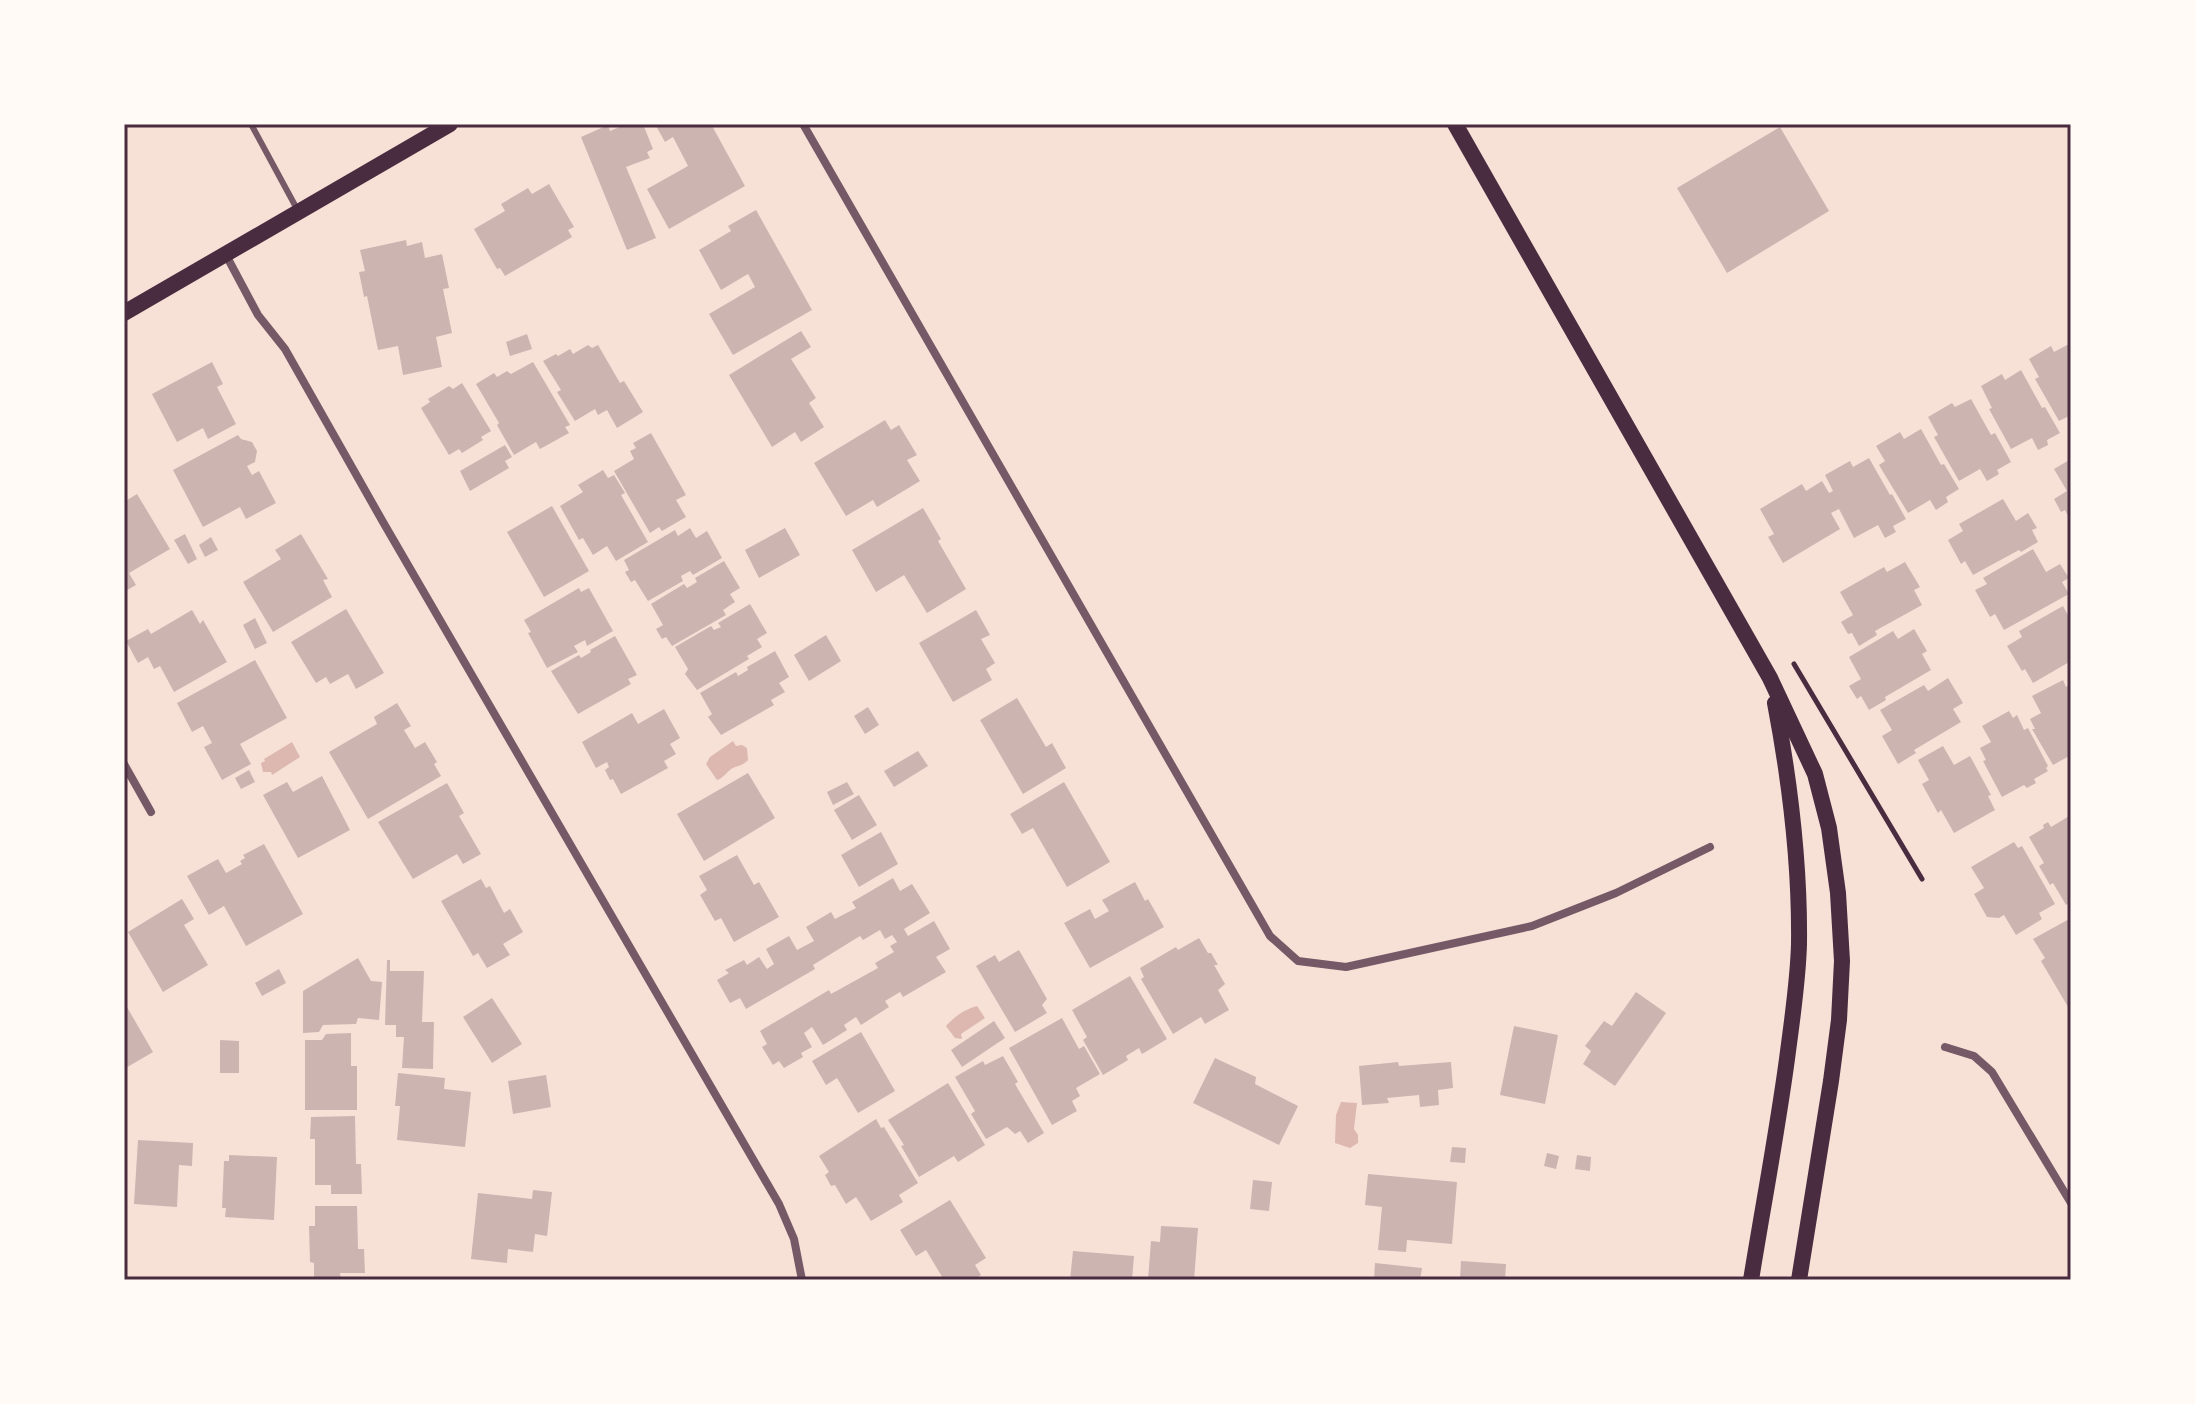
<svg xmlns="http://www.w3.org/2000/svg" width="2195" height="1404" viewBox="0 0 2195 1404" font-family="'Golos Text',sans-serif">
<rect width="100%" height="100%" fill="#f7e1d7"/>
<!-- water -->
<g fill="#dcb8b0">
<path d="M733,741l3,5 6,-1 5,3 1,12c-6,7 -12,5 -18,10 -5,4 -7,8 -13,10l-11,-16 4,-7z"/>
<polygon points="292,742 300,757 272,775 271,772 263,772 261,763 265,761 264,759"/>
<path d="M977,1006l8,12 -24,16 1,5 -7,-1 -9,-12c9,-10 19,-17 31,-20z"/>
<polygon points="1341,1102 1357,1103 1354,1129 1358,1135 1358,1143 1350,1148 1335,1143 1336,1115"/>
</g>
<!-- building -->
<g fill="#ccb4b1">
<polygon points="627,124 643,124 653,149 647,152 650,158 626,167 656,238 627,250 581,137 608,125 610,131"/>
<polygon points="655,124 711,124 745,186 669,229 647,189 688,166 673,137 665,142"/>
<polygon points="1780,127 1829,211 1727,273 1677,188"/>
<polygon points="549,184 574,227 568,230 572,237 505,276 500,268 497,269 474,229 505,211 501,204 528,188 532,194"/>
<polygon points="756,210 812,310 733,355 709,314 755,287 748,274 721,290 699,250 731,231 728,226"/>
<polygon points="406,240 407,246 422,242 425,258 442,254 449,288 443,289 452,333 436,337 442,367 403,375 398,346 378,350 367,296 364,297 359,272 365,271 360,250"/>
<polygon points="801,331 811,347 791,359 816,398 809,403 824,427 801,442 795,432 772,447 729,375"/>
<polygon points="527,334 532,349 510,356 506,342"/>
<polygon points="2071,343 2071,415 2059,421 2035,379 2039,377 2029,359 2051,346 2054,352"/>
<polygon points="588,345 592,348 598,345 620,383 624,381 643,412 617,428 607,410 598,415 595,409 575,421 557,392 561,390 543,361 556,354 558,356 570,349 573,354"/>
<polygon points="212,362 223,384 217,387 236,424 208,439 203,428 177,442 152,394"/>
<polygon points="533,362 570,425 565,427 569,433 540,449 536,442 514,455 497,425 499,423 476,384 494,373 497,377 507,371 511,374"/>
<polygon points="2021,370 2042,408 2045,407 2060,433 2047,440 2048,445 2038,450 2032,438 2011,449 1989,409 1992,408 1981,386 2002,374 2005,380"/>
<polygon points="462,383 491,431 481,437 483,440 462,453 459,449 449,455 421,408 430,402 428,399 449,386 453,389"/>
<polygon points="1971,399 1991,435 1995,433 2011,462 1997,470 1999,474 1987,481 1980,469 1959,481 1934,437 1938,435 1928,417 1952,403 1955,407"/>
<polygon points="885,420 891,430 899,425 917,455 907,460 920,481 877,507 873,500 846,516 814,463"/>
<polygon points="1921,429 1941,465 1944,464 1959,489 1946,497 1948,502 1936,510 1930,500 1908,513 1879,465 1885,461 1876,446 1900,432 1904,439"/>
<polygon points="651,433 686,495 676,500 686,517 662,531 659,527 650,533 614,471 634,459 630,451 636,448 633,443"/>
<polygon points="238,435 241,439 252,442 257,451 255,462 247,466 252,475 259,471 276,503 246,519 240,507 203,527 173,470"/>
<polygon points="505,445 512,457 505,461 509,468 470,491 460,471"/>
<polygon points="1869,458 1890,495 1892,494 1906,519 1893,526 1896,532 1885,538 1878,525 1854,538 1839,509 1831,513 1840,529 1783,563 1768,537 1774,534 1760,509 1802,484 1806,491 1822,481 1829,493 1833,491 1825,475 1850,461 1853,467"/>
<polygon points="2071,459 2071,522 2065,510 2061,512 2054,499 2067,491 2054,469"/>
<polygon points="603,470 608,478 614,475 625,493 621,495 648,542 616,561 607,546 593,555 583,538 579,540 560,506 583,492 578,485"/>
<polygon points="137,494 170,549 129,573 136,585 124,592 124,502"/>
<polygon points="2003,499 2016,521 2028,513 2037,528 2032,530 2038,542 2021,552 2019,550 1973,575 1965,561 1961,564 1948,540 1963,531 1959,524"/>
<polygon points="552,506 589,571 544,597 507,532"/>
<polygon points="923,508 941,539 938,541 966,589 927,613 904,575 876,592 852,550"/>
<polygon points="690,528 696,538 707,531 722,558 693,575 690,571 681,576 683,581 648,601 635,580 631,582 625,572 629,570 624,560 675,530 678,536"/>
<polygon points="785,528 800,555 759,578 745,550"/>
<polygon points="185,534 197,559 188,564 174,540"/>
<polygon points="301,534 328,579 323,580 332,597 273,632 243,582 281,559 275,550"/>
<polygon points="211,537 218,550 205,557 199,545"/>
<polygon points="2033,549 2046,572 2060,564 2069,578 2062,582 2069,594 2004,630 1995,614 1990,617 1975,590 1987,584 1983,578"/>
<polygon points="724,561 740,588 730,594 735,602 723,610 726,615 672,646 666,637 662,639 656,629 663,625 651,604 684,584 687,588 697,582 695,578"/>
<polygon points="1905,562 1920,587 1914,590 1922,605 1875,631 1877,635 1859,646 1852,633 1848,634 1841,622 1853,615 1840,592 1884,567 1887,572"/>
<polygon points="579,588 581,592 589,588 613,631 587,646 585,640 574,646 578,652 547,668 528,633 531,632 524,620"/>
<polygon points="750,604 767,633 757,639 762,647 747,656 749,659 697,690 685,674 688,669 675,647 711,626 714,630 721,627 718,623"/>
<polygon points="2063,606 2071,621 2071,661 2033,683 2025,669 2022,671 2007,646 2022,637 2019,631"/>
<polygon points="346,609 384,673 356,689 348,674 330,684 326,677 316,683 291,642"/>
<polygon points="192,610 200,624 203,620 227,662 174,692 160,666 154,669 148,657 138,663 126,641 148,629 151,634"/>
<polygon points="976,610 990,635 981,639 995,663 986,669 992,680 953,702 919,643"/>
<polygon points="255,618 267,643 255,649 243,625"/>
<polygon points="1914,629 1927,651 1922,654 1931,670 1885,697 1886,700 1869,710 1861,696 1857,699 1849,686 1861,679 1849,657 1893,631 1898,639"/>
<polygon points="826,635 841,661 809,681 794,655"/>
<polygon points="615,636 637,675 628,679 631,684 578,714 551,671 579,655 581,658 591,652 590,650"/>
<polygon points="775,651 789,677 779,683 785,692 771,700 774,705 721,735 708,717 712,714 700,693 736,672 738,676 748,670 747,667"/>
<polygon points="255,660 287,718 240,744 251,764 222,780 204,747 212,743 203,726 192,732 177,703"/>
<polygon points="1948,678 1963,703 1953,709 1961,722 1914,750 1916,753 1898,764 1882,736 1892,730 1880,710 1924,685 1928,691"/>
<polygon points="2063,680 2066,687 2070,684 2071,686 2071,755 2053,765 2032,729 2035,729 2030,719 2041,713 2032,696"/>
<polygon points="1017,698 1046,747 1052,743 1066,768 1023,794 980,720"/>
<polygon points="397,703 411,726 404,730 415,748 425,742 437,762 434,764 441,776 368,819 329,752 377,724 374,717"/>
<polygon points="868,707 879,725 865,734 854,716"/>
<polygon points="664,709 680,738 670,744 676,754 664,761 668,768 621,794 613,779 610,780 605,770 609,767 607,762 596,768 582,742 632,713 638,724"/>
<polygon points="2009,711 2013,718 2017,715 2024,730 2028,728 2048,766 2046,768 2048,771 2034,779 2036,783 2027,788 2024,785 2002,797 1983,761 1986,760 1980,748 1991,742 1982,726"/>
<polygon points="1943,746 1954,765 1970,756 1991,795 1988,796 1995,810 1954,833 1941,810 1938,813 1922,784 1929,780 1918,760"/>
<polygon points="918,751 928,766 894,787 884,771"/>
<polygon points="249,770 255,782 241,789 235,778"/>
<polygon points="748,773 775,818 704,861 677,814"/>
<polygon points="322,776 350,830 298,858 263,795 287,782 293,792"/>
<polygon points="847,782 854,794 833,805 827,792"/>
<polygon points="1064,782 1110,862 1067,887 1033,828 1022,834 1010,814"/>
<polygon points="447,783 464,813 459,816 481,854 463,864 457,854 413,879 378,822"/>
<polygon points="859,795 877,825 852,840 834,810"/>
<polygon points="2071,815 2071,902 2066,905 2053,883 2050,885 2039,866 2044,863 2029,837 2044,828 2043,825 2048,822 2051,827"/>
<polygon points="881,832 898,864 859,887 841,855"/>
<polygon points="2014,842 2018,848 2022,846 2055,904 2039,913 2042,919 2016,935 2004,915 1999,918 1987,917 1974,894 1984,888 1971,867"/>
<polygon points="264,844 303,914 246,946 224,906 209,915 187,876 218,859 226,873 242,864 240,861 245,858 243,855"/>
<polygon points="737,855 754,885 759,882 779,917 734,942 721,918 715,921 700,895 707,890 699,876"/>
<polygon points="893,878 900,891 912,884 930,913 904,929 908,936 934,921 950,949 936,957 946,972 903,997 900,992 885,1001 889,1007 861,1025 856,1017 844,1025 847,1030 823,1045 812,1027 804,1033 812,1047 801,1053 803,1057 784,1068 779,1061 773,1065 762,1047 767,1044 760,1031 829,990 831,994 878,968 875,963 894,952 890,946 897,942 892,935 885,939 880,930 863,940 860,936 813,965 815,969 746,1009 740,998 730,1003 717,980 729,973 725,970 744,960 747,965 759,957 767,969 774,964 766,949 789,936 797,950 814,941 806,927 831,912 835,919 856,908 852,902"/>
<polygon points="481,879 486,888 490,886 504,913 510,909 523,932 503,944 510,955 487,968 478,953 473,956 441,901"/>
<polygon points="1135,882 1145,901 1148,899 1164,927 1090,968 1064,923 1090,909 1095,919 1109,911 1102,900"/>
<polygon points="182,899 194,919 184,925 208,965 163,992 128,932"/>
<polygon points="2071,918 2071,1012 2041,961 2045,958 2033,939"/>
<polygon points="1199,938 1208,953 1211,953 1218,965 1214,965 1225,984 1218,990 1229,1010 1205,1024 1201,1017 1173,1034 1141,979 1144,977 1140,968 1176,947 1178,950"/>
<polygon points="1019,950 1047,999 1042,1005 1047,1013 1015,1032 976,966 995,955 999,962"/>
<polygon points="358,958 371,981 382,982 379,1020 358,1018 356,1024 323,1025 319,1032 303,1033 303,991"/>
<polygon points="387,960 390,960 390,971 424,971 422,1022 434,1022 433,1069 402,1068 404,1037 396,1037 396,1025 385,1025"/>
<polygon points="279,969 286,983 262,996 255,983"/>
<polygon points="1130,976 1167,1039 1142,1054 1139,1048 1126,1056 1128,1060 1103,1075 1083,1040 1087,1037 1072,1010"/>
<polygon points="1636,992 1666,1013 1615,1086 1583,1064 1591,1051 1585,1046 1604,1021 1612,1026"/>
<polygon points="492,998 522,1044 492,1063 463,1017"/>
<polygon points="124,1002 153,1052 124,1069"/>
<polygon points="1062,1018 1079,1049 1084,1046 1100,1074 1076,1088 1080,1096 1072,1101 1077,1111 1052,1125 1009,1048"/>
<polygon points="994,1021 1005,1038 962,1067 951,1050"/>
<polygon points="1514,1026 1558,1035 1545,1104 1500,1095"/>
<polygon points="861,1032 895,1091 858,1113 837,1078 826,1085 812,1061"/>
<polygon points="351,1033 351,1066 357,1066 357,1110 305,1110 305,1040 322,1040 326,1034"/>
<polygon points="220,1040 239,1041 239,1073 220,1073"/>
<polygon points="1003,1056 1018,1082 1015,1084 1044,1133 1028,1143 1020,1131 1015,1134 1007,1127 986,1139 971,1114 975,1111 955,1077 983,1061 985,1065"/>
<polygon points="1215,1058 1256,1077 1255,1084 1298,1106 1279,1145 1193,1103"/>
<polygon points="1398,1062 1399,1066 1451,1062 1453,1088 1438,1090 1439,1105 1420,1107 1419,1095 1387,1098 1389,1103 1362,1105 1359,1066"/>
<polygon points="398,1073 445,1078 444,1089 471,1092 465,1147 397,1140 400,1106 395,1106"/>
<polygon points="546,1075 551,1107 513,1114 508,1081"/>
<polygon points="948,1083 985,1145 958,1162 954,1156 919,1177 901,1146 904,1145 888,1120"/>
<polygon points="355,1116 356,1164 361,1164 362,1194 331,1194 331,1185 315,1185 315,1139 310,1139 311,1117"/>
<polygon points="876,1119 881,1128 884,1127 918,1183 899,1195 903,1202 871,1221 856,1197 846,1204 835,1185 831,1186 825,1175 829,1172 819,1156"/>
<polygon points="138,1140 193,1143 192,1166 179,1165 177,1207 134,1204"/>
<polygon points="1452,1147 1466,1148 1465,1163 1450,1162"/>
<polygon points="1547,1153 1559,1156 1556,1169 1544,1166"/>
<polygon points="229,1155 277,1157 274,1220 225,1217 226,1208 222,1208 224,1161 229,1161"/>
<polygon points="1577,1155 1591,1157 1590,1171 1575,1169"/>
<polygon points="1368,1174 1457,1182 1452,1244 1407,1240 1406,1252 1378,1250 1382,1207 1365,1205"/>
<polygon points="1253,1180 1272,1182 1269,1211 1250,1209"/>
<polygon points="533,1190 552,1192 547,1236 535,1234 533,1252 508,1249 507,1263 471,1259 478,1193 532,1199"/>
<polygon points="950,1200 986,1258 975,1265 981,1275 973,1280 944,1280 926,1250 916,1256 900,1230"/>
<polygon points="315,1206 357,1206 358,1249 364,1249 365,1273 340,1273 341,1280 314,1280 314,1263 310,1262 309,1226 315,1226"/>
<polygon points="1161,1226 1198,1228 1194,1280 1148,1280 1151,1241 1160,1242"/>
<polygon points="1073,1251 1134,1256 1132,1280 1070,1280"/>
<polygon points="1461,1261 1506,1264 1505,1280 1460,1280"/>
<polygon points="1375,1263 1422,1268 1420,1280 1374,1280"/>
</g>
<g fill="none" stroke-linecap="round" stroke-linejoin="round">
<!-- path -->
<polyline stroke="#4a2c40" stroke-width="5" points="1794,664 1922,879"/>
<!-- service -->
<polyline stroke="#755966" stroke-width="6" points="251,124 297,209"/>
<!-- minor -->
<g stroke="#755966" stroke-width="8">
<polyline points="803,124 1270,936 1298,961 1346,967 1532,926 1616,893 1710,847"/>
<polyline points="226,255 258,315 285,349 383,522 779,1204 794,1239 802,1280"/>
<polyline points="124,764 151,812"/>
<polyline points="1945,1047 1974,1056 1992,1072 2071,1203"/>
</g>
<!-- secondary -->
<g stroke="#4a2c40" stroke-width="16">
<polyline points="1455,124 1770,678 1815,774 1829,828 1838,893 1842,961 1839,1020 1831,1081 1799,1280"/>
<polyline points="124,313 450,124"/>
<path d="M1751,1280c12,-74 26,-147 36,-221 5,-39 11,-77 12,-115 1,-81 -9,-162 -24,-241"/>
</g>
</g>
<!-- border -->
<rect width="2195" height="1404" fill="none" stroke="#fffaf5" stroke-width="252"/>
<rect x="126" y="126" width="1943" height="1152" fill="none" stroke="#4a2c40" stroke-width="3"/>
</svg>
